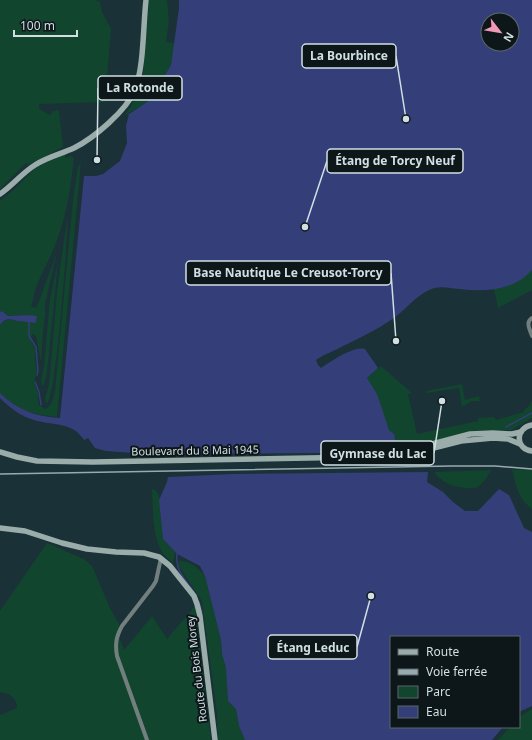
<svg xmlns="http://www.w3.org/2000/svg" width="532" height="740" viewBox="0 0 532 740" font-family="'Noto Sans',sans-serif">
<rect width="100%" height="100%" fill="#1a3137"/>
<!-- green -->
<g fill="#11452e">
<polygon points="0,0 95,0 100,2 102,12 111,29 105,102 39,104 39,109 50,115 53,111 59,110 63,147 30,164 26,163 0,189"/>
<polygon points="149,0 167,0 169,20 166,42 175,43 171,65 159,85 156,94 147,102 129,113 129,116 126,113 130,108 133,102 144,97 143,92 139,90 143,76"/>
<path d="M65,154v4l6,-2 3,2c-3,28 -7,56 -17,82 -6,19 -18,36 -23,54 -1,4 -1,8 -3,12l5,2 2,-4 19,-52 -12,52v11l-2,16 -2,31 -5,-26 -3,-2 -3,5 5,10v11l2,10 -3,13 4,10v9l2,4 5,3c7,-2 8,-11 10,-18l18,-191 5,-33 3,-5 -24,255c-23,-2 -41,-7 -57,-24v-68c6,-7 10,-6 18,-4 6,1 12,1 18,2l1,-6 -9,-2 -20,1 -6,-5 -2,1v-111l16,-13 19,-20z"/>
<path d="M68,216c-1,25 -11,177 -21,188l-2,-6 4,-13 8,-93 7,-52z"/>
<polygon points="58,263 47,372 44,385 42,385 41,382 44,366 50,299"/>
<path d="M532,270v20l-34,18 -4,-19c13,-1 29,-9 38,-19z"/>
<polygon points="381,366 412,393 408,394 417,434 478,421 478,418 494,417 496,420 524,412 524,410 530,405 532,400 532,418 512,430 473,431 413,446 389,450 389,430 367,378"/>
<polygon points="462,384 465,400 479,396 480,401 472,401 462,407 459,388 427,393 426,391"/>
<path d="M532,469v40c-14,-10 -16,-23 -20,-39z"/>
<path d="M491,470c-3,6 -8,14 -14,17 -3,2 -6,1 -10,1 -14,-1 -25,-5 -33,-16z"/>
<path d="M152,489h2l5,6 4,44 12,13 -2,11c-4,-4 -9,-7 -11,-11 -10,-16 -9,-45 -10,-63z"/>
<path d="M47,543l37,16 8,7 18,42 9,16v13l5,13 28,-34 15,23 28,-33 16,134h-211v-25l17,-7c0,-11 -7,-14 -17,-16v-81z"/>
<path d="M179,561c11,0 20,7 26,15l16,64 1,14 5,14 1,33 8,8 3,17 6,14h-27l-1,-27 -15,-112 -24,-36z"/>
<polygon points="532,709 532,740 498,740 510,727 519,727 519,717"/>
</g>
<!-- water -->
<g fill="#343e78" fill-rule="evenodd">
<path d="M179,0h353v270c-18,21 -47,22 -73,19 -10,-1 -20,-4 -30,1 -15,7 -24,21 -38,30 -15,10 -31,18 -48,26 -8,5 -19,8 -27,14l2,5 3,3c11,-7 32,-22 44,-19l13,19 -11,10 10,16 12,36 5,4 2,10 -8,5 -61,4 -181,1 -40,-3 -11,-3 -7,-10 -4,2c-12,-19 -31,-14 -50,-20 -14,-4 -24,-12 -34,-22v-5c17,17 37,24 60,25l24,-242h12l7,-2 17,-13 7,-18 -1,-17 3,-12 18,-12 8,-8 4,-9 12,-20 8,-57zM488,20h24v24h-24z"/>
<path d="M2,311l6,5 20,-1 9,1 -1,7c-6,-1 -12,-1 -18,-2 -8,-2 -12,-4 -18,4v-13z"/>
<polygon points="428,472 427,482 443,492 453,502 465,511 478,511 499,489 509,495 524,528 532,532 532,706 519,712 519,637 391,637 391,727 503,727 492,740 245,740 239,726 236,709 228,701 226,668 222,654 221,640 205,576 200,566 177,554 163,539 159,500 167,482 168,477 233,474"/>
</g>
<g fill="none" stroke-linecap="round" stroke-linejoin="round">
<!-- stream -->
<g stroke="#343e78" stroke-width="1.5">
<polyline points="29,322 29,336 36,347 38,371 37,375"/>
<polyline points="35,382 39,392 41,405"/>
<polyline points="506,427 532,413"/>
<path d="M177,553c-2,17 7,25 17,39"/>
<polyline points="199,602 202,612"/>
</g>
<!-- street -->
<g stroke="#737f7e" stroke-width="4">
<path d="M532,318c-7,5 -2,11 0,18"/>
<path d="M147,740l-30,-84c-2,-12 -1,-19 5,-30l31,-40 3,-5 5,-23"/>
</g>
<!-- secondary -->
<g stroke="#9aadab" stroke-width="5.5">
<path d="M0,194c12,-8 22,-21 35,-29 12,-8 26,-11 39,-17 20,-10 52,-37 61,-58 9,-24 8,-63 11,-90"/>
<path d="M532,425c-17,3 -17,24 0,26"/>
<polyline points="0,452 17,457 37,461 93,462 363,457 410,454 461,441 493,438 508,439 520,444"/>
<polyline points="398,453 470,434 493,433 512,434 521,432"/>
<polyline points="0,528 25,531 62,543 87,549 116,552 144,553 159,557 170,566 194,596 197,604 200,616 215,740"/>
</g>
<!-- rail -->
<polyline stroke="#99aaaf" stroke-width="1.5" points="0,474 451,466 495,466 532,469"/>
</g>
<g text-anchor="middle" dominant-baseline="central" stroke-width="4" stroke-linejoin="round" paint-order="stroke">
<!-- street labels -->
<g font-size="11" fill="#d1dfe3" stroke="#0d171a">
<text transform="translate(195 450) rotate(-1)">Boulevard du 8 Mai 1945</text>
<text transform="translate(196 669) rotate(-97)">Route du Bois Morey</text>
</g>
</g>
<!-- callouts -->
<path fill="none" stroke="#d1dfe3" stroke-width="1.5" d="M406 119L396 56M97 160L98 88M305 227L327 161M396 341L391 273M442 401L434 453M371 596L357 647"/>
<g fill="#d1dfe3" stroke="#0d171a" stroke-width="1.5">
<circle cx="406" cy="119" r="4"/>
<circle cx="97" cy="160" r="4"/>
<circle cx="305" cy="227" r="4"/>
<circle cx="396" cy="341" r="4"/>
<circle cx="442" cy="401" r="4"/>
<circle cx="371" cy="596" r="4"/>
</g>
<g fill="#0d171a" stroke="#d1dfe3" stroke-width="1.5">
<rect x="302" y="44" width="94" height="24" rx="4"/>
<rect x="98" y="76" width="84" height="24" rx="4"/>
<rect x="327" y="149" width="136" height="24" rx="4"/>
<rect x="186" y="261" width="205" height="24" rx="4"/>
<rect x="321" y="441" width="113" height="24" rx="4"/>
<rect x="268" y="635" width="89" height="24" rx="4"/>
</g>
<g font-size="12" text-anchor="middle" font-weight="bold" fill="#d1dfe3">
<text x="349" y="60">La Bourbince</text>
<text x="140" y="92">La Rotonde</text>
<text x="395" y="165">Étang de Torcy Neuf</text>
<text x="288" y="277">Base Nautique Le Creusot-Torcy</text>
<text x="378" y="458">Gymnase du Lac</text>
<text x="313" y="652">Étang Leduc</text>
</g>
<!-- legend -->
<rect x="390" y="636" width="130" height="92" fill="#0d171a" stroke="#5b676a"/>
<rect x="398" y="649" width="20" height="6" fill="#9aadab" stroke="#5b676a"/>
<text x="426" y="656" font-size="12" fill="#d1dfe3">Route</text>
<rect x="398" y="669" width="20" height="6" fill="#99aaaf" stroke="#5b676a"/>
<text x="426" y="676" font-size="12" fill="#d1dfe3">Voie ferrée</text>
<rect x="398" y="686" width="20" height="12" fill="#11452e" stroke="#5b676a"/>
<text x="426" y="696" font-size="12" fill="#d1dfe3">Parc</text>
<rect x="398" y="706" width="20" height="12" fill="#343e78" stroke="#5b676a"/>
<text x="426" y="716" font-size="12" fill="#d1dfe3">Eau</text>
<!-- north arrow -->
<g transform="translate(500 32) rotate(121)"><circle r="19" fill="#0d171a" stroke="#5b676a"/>
<path d="M0-3L7 15L0 10L-7 15Z" fill="#f09ab6"/>
<text y="-6" font-size="11" font-weight="bold" text-anchor="middle" fill="#d1dfe3">N</text>
</g>
<!-- scale -->
<path d="M14 30v6h63v-6" fill="none" stroke="#d1dfe3" stroke-width="2"/>
<text x="20" y="30" font-size="12" fill="#d1dfe3" stroke="#0d171a" stroke-width="3" paint-order="stroke">100 m</text>
</svg>
